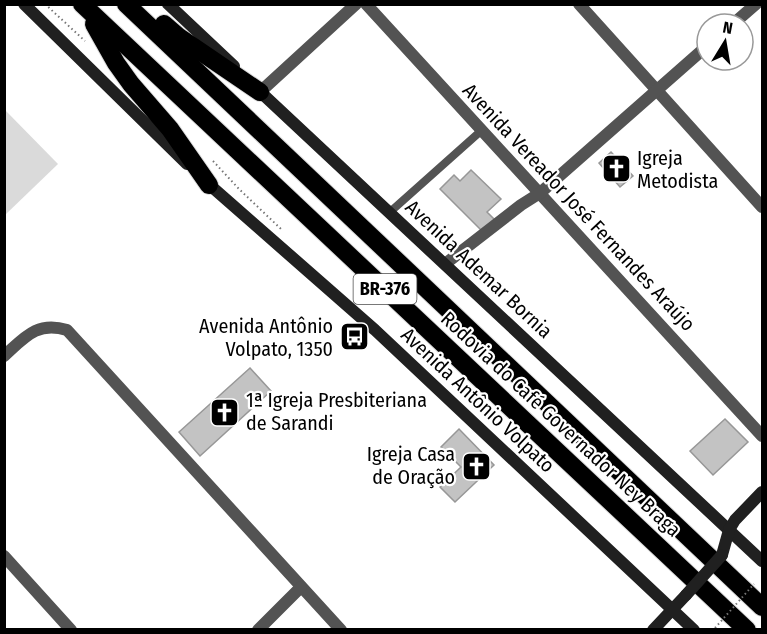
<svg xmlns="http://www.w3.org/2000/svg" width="767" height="634" viewBox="0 0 767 634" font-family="'Fira Sans Condensed',sans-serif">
<rect width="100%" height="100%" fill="#fff"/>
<!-- green -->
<polygon fill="#dadada" points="5,110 58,164 5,215"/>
<!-- building -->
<g fill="#c3c3c3" stroke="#979797" stroke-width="1.5">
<polygon points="611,152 633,176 620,187 599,163"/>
<polygon points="471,170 501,199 487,212 495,220 483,232 440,189 454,175 460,181"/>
<polygon points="250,368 271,391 200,456 179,432"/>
<polygon points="725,419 748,442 713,475 690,451"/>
<polygon points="459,429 494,465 455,502 440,487 461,467 441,447"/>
</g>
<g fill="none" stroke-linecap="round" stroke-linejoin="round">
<defs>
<g id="highway">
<polyline points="82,4 747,630"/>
<polyline points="126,4 762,607"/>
<polyline points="94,24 116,63 131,84 170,129 209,185"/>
<polyline points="164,24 179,37 260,92"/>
</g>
</defs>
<!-- highway casing -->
<use href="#highway" stroke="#dbdbdb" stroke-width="20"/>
<!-- path -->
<g stroke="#757575" stroke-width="2" stroke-dasharray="1.5 3" stroke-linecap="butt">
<polyline points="45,4 85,41"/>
<polyline points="213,161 239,189 281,229"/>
<polyline points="713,630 715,628"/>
</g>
<!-- lane -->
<polyline stroke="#535353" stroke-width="8" points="390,212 482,130"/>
<!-- street -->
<g stroke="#535353" stroke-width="12">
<polyline points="366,4 762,436"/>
<polyline points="579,4 762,207"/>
<polyline points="733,24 756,4"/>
<polyline points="260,92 356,4"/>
<polyline points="445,264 521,205 540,193 707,46"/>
<path d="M4,356c21,-19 33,-35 63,-26l274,300"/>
<polyline points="4,556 71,630"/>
<polyline points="258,630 301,587"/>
</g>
<!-- secondary -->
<g stroke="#202020" stroke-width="12">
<polyline points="24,4 187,164"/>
<polyline points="168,4 234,66"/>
<polyline points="255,87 762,561"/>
<polyline points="204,180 375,330 694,630"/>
<polyline points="722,555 729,530 735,520 762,492"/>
<polyline points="653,630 686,595"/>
</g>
<!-- highway -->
<use href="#highway" stroke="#000" stroke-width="18"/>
<!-- path-bridge -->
<polyline stroke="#757575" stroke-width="2" stroke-dasharray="1.5 3" stroke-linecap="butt" points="715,628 754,584"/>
<!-- secondary-bridge -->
<polyline stroke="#202020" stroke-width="12" points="686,595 722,555"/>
</g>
<!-- icons -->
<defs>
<symbol id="church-square" viewBox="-11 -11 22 22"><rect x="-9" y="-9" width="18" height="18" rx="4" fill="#000" stroke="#fff"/><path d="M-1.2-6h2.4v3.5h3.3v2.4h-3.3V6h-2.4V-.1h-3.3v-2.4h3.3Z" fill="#fff"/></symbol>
<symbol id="bus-square" viewBox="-11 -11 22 22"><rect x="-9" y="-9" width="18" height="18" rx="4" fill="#000" stroke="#fff"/><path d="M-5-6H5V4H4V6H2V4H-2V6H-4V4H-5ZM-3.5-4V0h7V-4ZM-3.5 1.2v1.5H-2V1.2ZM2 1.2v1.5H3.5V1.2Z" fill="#fff"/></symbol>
</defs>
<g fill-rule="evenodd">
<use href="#church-square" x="600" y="152" width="33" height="33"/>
<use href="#bus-square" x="338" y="320" width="33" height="33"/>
<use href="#church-square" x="208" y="396" width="33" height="33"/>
<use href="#church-square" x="460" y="450" width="33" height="33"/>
</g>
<g text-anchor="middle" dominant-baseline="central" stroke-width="4.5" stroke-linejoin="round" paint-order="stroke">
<!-- shield labels -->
<rect fill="#fff" stroke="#4c4c4c" stroke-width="1.5" x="353.5" y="274" width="63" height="30" rx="4.5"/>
<g font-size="18" font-weight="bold" fill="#000">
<text x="385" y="289">BR-376</text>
</g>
<!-- poi labels -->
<g font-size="20" fill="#000" stroke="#fff" text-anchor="start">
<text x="637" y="158">Igreja<tspan x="637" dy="23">Metodista</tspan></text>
<text x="333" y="326" text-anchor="end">Avenida Antônio<tspan x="333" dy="23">Volpato, 1350</tspan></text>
<text x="246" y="400">1ª Igreja Presbiteriana<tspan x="246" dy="23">de Sarandi</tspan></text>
<text x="455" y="454" text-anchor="end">Igreja Casa<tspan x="455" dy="23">de Oração</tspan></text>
</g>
<!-- street labels -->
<g font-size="20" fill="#000" stroke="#fff">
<text transform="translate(579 207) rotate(47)">Avenida Vereador José Fernandes Araújo</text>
<text transform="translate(479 269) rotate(43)">Avenida Ademar Bornia</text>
<text transform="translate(478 400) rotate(43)">Avenida Antônio Volpato</text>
<text transform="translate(561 424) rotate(43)">Rodovia do Café Governador Ney Braga</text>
</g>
</g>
<!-- border -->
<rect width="767" height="634" fill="none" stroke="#000000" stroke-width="12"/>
<!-- north arrow -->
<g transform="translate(725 42) rotate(11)"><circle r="28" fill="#ffffff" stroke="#999999" stroke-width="1.5"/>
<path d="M0-4.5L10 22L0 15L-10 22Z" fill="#000000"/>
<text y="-9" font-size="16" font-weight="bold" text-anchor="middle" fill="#000000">N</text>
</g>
</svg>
